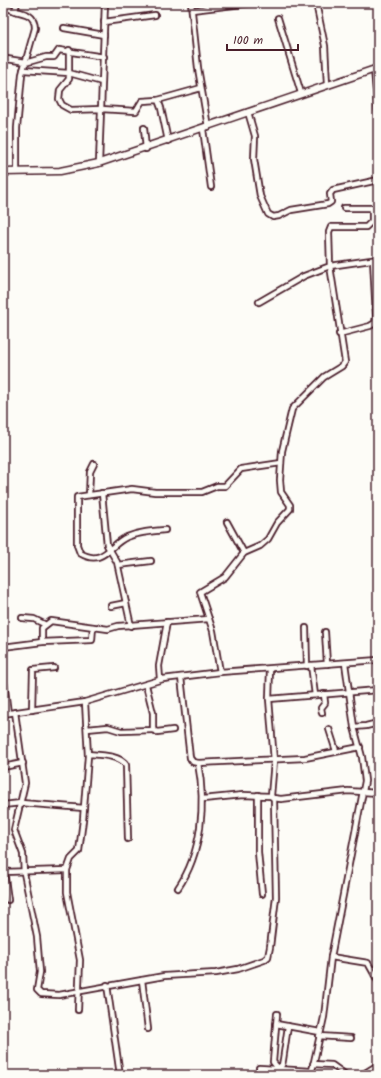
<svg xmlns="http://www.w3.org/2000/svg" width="381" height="1078" viewBox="0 0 381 1078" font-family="Kalam,sans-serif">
<rect width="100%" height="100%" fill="#fdfcf7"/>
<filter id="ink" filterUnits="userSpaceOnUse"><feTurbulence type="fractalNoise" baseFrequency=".025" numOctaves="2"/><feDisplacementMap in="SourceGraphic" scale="8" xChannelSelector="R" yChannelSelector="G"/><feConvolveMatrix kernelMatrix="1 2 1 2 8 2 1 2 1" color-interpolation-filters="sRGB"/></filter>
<g filter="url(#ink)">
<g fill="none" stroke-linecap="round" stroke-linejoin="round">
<defs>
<g id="minor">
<polyline points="154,3 154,4"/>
<polyline points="191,3 198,68 208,127"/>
<polyline points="316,3 325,46 327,85"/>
<polyline points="3,9 7,8 15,11 17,3"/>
<polyline points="192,10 251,3"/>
<path d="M15,11c10,2 20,4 20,17l-13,46 -5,54v44"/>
<polyline points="278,18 301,93"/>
<polyline points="104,22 155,15"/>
<polyline points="64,28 104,35"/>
<polyline points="69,50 69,73 102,82"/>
<polyline points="3,61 7,59 26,62"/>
<polyline points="25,63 46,57 54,57 59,50 104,57"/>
<polyline points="23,70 69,73 69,79 60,90 59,99 62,105 71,110 101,109 136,111 142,101 158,100 161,108 168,141"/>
<polyline points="374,70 378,113"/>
<polyline points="158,100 201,88"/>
<polyline points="248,112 255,136 254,159 260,196 268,214 273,217 279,216 291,210 328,204 331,202 330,194 333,190 378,180"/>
<polyline points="144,128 146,149"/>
<polyline points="203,129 211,187"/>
<polyline points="99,163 105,3"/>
<polyline points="344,208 372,208"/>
<polyline points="259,302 304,276 330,266 329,232 331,227 366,227 372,221 372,208 378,207"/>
<polyline points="339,334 370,326 375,323 376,316 373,260"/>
<polyline points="102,493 107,545 117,562 131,626"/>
<polyline points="89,495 90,472 94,464"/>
<polyline points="227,522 244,553"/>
<path d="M165,530c-13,1 -26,2 -38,7 -17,7 -24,30 -47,16l-3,-8v-48l55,-8 23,3h47l15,-6h8l16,-17 40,-6"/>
<polyline points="118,565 151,561"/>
<polyline points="111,606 126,603"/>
<polyline points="22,618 34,619 44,624"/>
<polyline points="306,628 307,666"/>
<polyline points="325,632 327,664"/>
<polyline points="42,642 42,628 51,621 108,629 118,626 209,619"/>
<polyline points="3,647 42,642 92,640 93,627"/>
<polyline points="311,665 315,695"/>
<polyline points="270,669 269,699 274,761 271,796 273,798 281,799 348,791 378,793"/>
<polyline points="220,672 213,631 200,592 225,577 244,553 260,546 268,539 277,523 290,509 290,505 281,492 280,480 282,451 292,409 324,377 342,366 345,362 330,266 378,259"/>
<polyline points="3,674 8,713"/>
<polyline points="181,677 190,758 193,762 198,763 305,758 360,747"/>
<polyline points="160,679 159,666 167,622"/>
<polyline points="269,699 378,690"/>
<polyline points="32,710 33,670 54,668"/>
<polyline points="15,712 25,783 14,830 23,854 24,873 37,937 40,972 37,990 41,994 59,995 164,976 216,973 238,969 264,960 268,957 270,947 276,897 274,800"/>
<polyline points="322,713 321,708 325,703 324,694"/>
<polyline points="3,714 85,702 163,679 220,672 378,660"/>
<polyline points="354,727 366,726 378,723"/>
<polyline points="87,729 108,727 121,731 153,730 153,713 146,685"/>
<polyline points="329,729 336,751"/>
<polyline points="153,730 157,732 173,730"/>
<path d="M88,754c11,1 32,1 38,11l2,74"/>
<polyline points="3,767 23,763"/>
<polyline points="258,795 258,852 262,894"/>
<polyline points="203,799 243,795 271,796"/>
<polyline points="3,805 21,803 84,808"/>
<polyline points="3,872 67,870"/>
<polyline points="4,872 8,900"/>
<path d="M178,888c24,-35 28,-84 20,-125"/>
<polyline points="331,957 368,963 378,981"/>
<polyline points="142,980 148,1029"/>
<polyline points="107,985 120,1075"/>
<polyline points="78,1010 80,960 67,892 67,870 71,859 79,851 83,820 88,756 85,702"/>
<polyline points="277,1014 273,1062 278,1068 277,1075"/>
<polyline points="276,1024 320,1032"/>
<polyline points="319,1036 351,1038"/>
<polyline points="313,1064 332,1065 346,1075"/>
<polyline points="259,1068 311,1071"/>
<polyline points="278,1068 282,1065 283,1060 288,1026"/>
<polyline points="311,1075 324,1017 331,957 365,781 362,757 354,727 345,663"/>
<polyline points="362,1075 378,1065"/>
</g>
<polyline id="secondary" points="3,172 60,171 99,163 378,68"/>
</defs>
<!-- minor casing -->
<use href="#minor" stroke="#4a1f2b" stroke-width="8"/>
<!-- secondary casing -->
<use href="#secondary" stroke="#4a1f2b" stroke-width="9"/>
<!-- minor -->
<use href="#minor" stroke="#fdfcf7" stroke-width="4.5"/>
<!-- secondary -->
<use href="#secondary" stroke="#fdfcf7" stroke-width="6"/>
</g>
</g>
<!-- margin -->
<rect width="381" height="1078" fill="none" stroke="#fdfcf7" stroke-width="16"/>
<rect x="8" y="8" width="365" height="1062" fill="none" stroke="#4a1f2b" stroke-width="1.5" filter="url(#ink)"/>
<!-- scale -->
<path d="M227 44v6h71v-6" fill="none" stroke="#4a1f2b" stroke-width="2"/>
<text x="233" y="44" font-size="12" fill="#4a1f2b" stroke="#fdfcf7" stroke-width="3" paint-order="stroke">100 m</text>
</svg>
